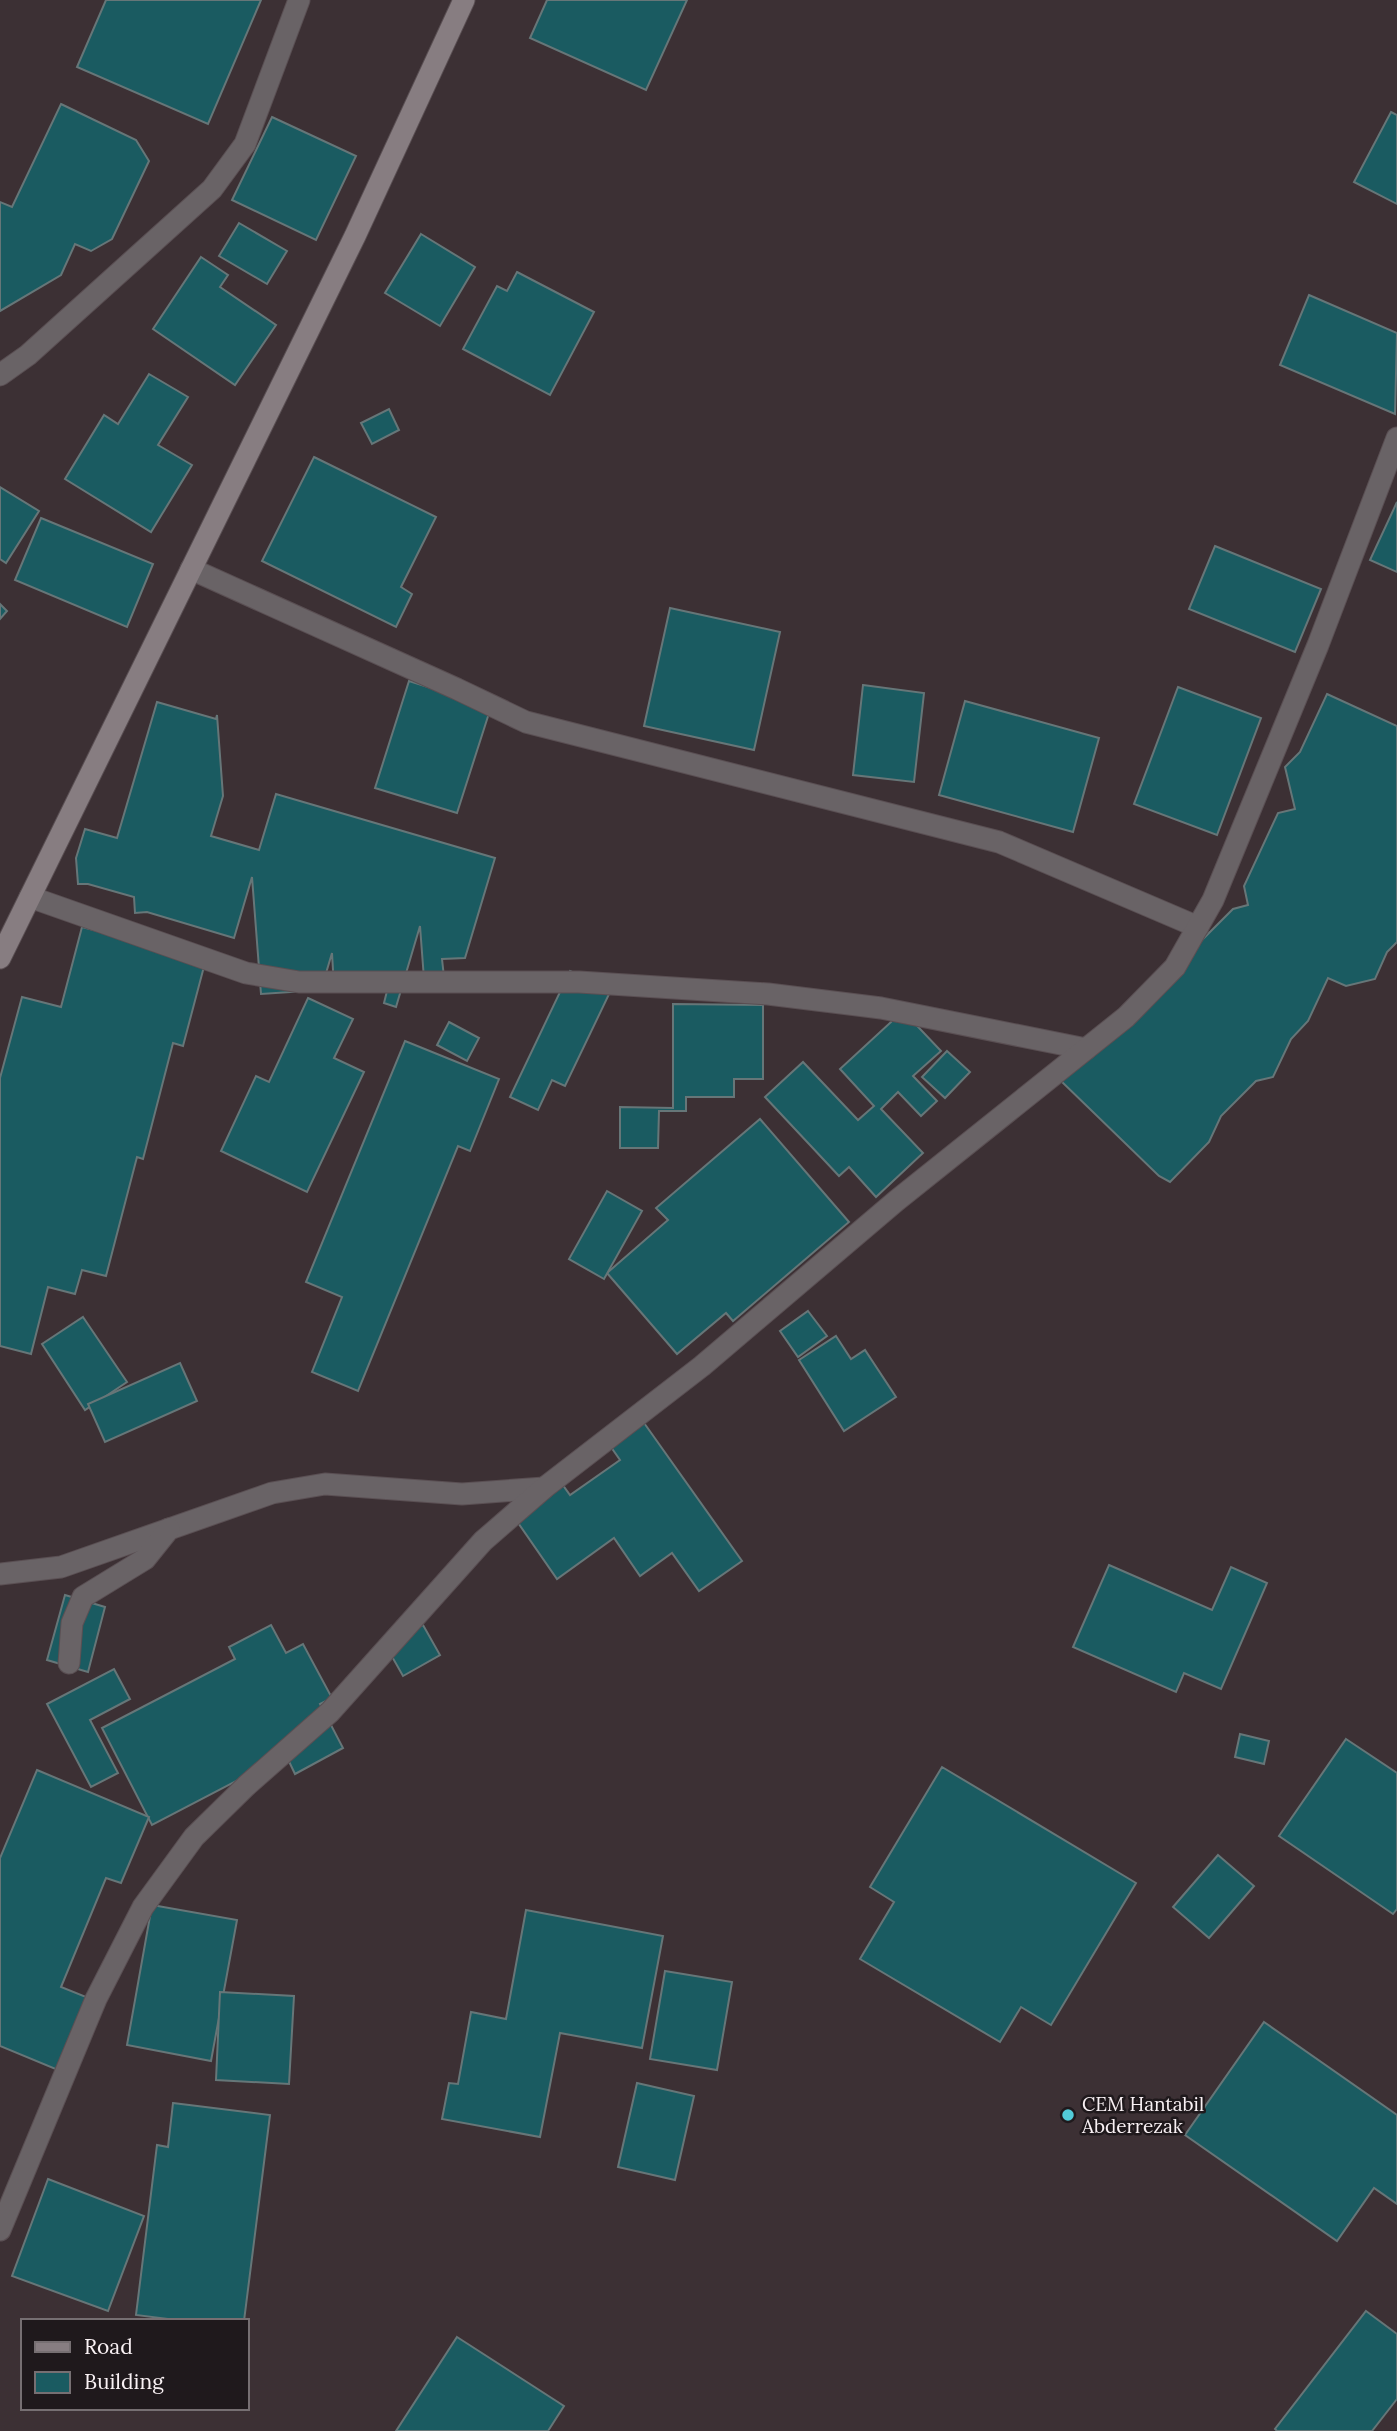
<svg xmlns="http://www.w3.org/2000/svg" width="1397" height="2431" viewBox="0 0 1397 2431" font-family="Lora,serif">
<rect width="100%" height="100%" fill="#3c3034"/>
<!-- building -->
<g fill="#1a5b61" stroke="#667678" stroke-width="2">
<polygon points="106,0 261,0 208,124 77,67"/>
<polygon points="547,0 687,0 646,90 530,38"/>
<polygon points="61,104 136,140 149,161 112,239 91,251 75,244 61,275 0,311 0,202 12,207"/>
<polygon points="1391,112 1397,115 1397,204 1354,182"/>
<polygon points="272,117 356,156 316,240 232,200"/>
<polygon points="239,223 287,251 267,284 219,256"/>
<polygon points="421,234 475,267 440,326 385,293"/>
<polygon points="201,257 228,275 220,287 276,325 235,385 153,329"/>
<polygon points="517,272 594,312 550,395 463,349 497,286 507,291"/>
<polygon points="1309,295 1397,333 1395,414 1280,365"/>
<polygon points="149,374 188,397 158,445 192,465 151,532 65,479 104,415 118,424"/>
<polygon points="389,409 399,430 372,444 361,423"/>
<polygon points="314,457 436,517 401,587 412,594 396,627 262,561"/>
<polygon points="0,487 39,511 6,563 0,559"/>
<polygon points="1397,502 1397,572 1370,560"/>
<polygon points="41,518 153,564 127,627 15,580"/>
<polygon points="1215,546 1321,589 1295,652 1189,609"/>
<polygon points="0,604 7,611 0,619"/>
<polygon points="670,608 780,632 754,750 644,726"/>
<polygon points="409,681 491,707 457,813 375,788"/>
<polygon points="863,685 924,693 914,782 853,775"/>
<polygon points="1178,687 1261,718 1217,835 1134,804"/>
<polygon points="1327,694 1397,726 1397,942 1387,952 1375,979 1346,986 1328,978 1308,1021 1291,1039 1273,1077 1256,1081 1221,1116 1209,1142 1170,1182 1159,1176 1061,1081 1233,909 1248,905 1244,886 1278,813 1295,809 1285,767 1300,752"/>
<polygon points="965,701 1099,738 1073,832 939,795"/>
<polygon points="157,702 216,719 217,715 223,796 211,836 259,850 276,794 495,858 465,958 442,959 444,977 424,979 420,926 396,1007 384,1003 389,983 334,987 332,953 321,990 261,994 252,877 234,938 147,912 135,913 134,897 88,884 78,884 76,858 85,829 117,838"/>
<polygon points="82,927 206,959 183,1046 173,1043 143,1159 137,1157 106,1276 82,1270 75,1294 48,1287 31,1354 0,1346 0,1078 22,997 61,1007"/>
<polygon points="570,971 611,990 565,1086 552,1080 538,1110 510,1097"/>
<polygon points="308,998 353,1019 334,1058 364,1072 307,1192 221,1151 256,1076 269,1082"/>
<polygon points="673,1004 763,1005 763,1079 734,1079 734,1097 686,1097 686,1111 659,1111 658,1148 620,1148 620,1107 673,1108"/>
<polygon points="903,1011 941,1051 913,1076 937,1101 921,1116 898,1092 881,1109 923,1153 876,1197 849,1167 839,1176 765,1097 803,1062 858,1120 874,1106 840,1069"/>
<polygon points="449,1022 479,1038 467,1061 437,1045"/>
<polygon points="405,1041 499,1079 470,1151 458,1146 358,1391 312,1372 342,1297 306,1282"/>
<polygon points="947,1051 970,1072 945,1098 922,1077"/>
<polygon points="760,1119 849,1222 733,1321 726,1313 677,1354 607,1273 668,1220 656,1208"/>
<polygon points="607,1191 642,1211 604,1279 569,1259"/>
<polygon points="808,1311 827,1336 798,1357 780,1331"/>
<polygon points="83,1317 127,1382 85,1410 42,1344"/>
<polygon points="836,1336 851,1359 865,1350 896,1397 844,1431 799,1360"/>
<polygon points="180,1363 197,1401 105,1442 88,1404"/>
<polygon points="637,1413 742,1561 699,1591 672,1553 640,1576 614,1538 557,1579 514,1517 562,1484 570,1495 620,1460 604,1437"/>
<polygon points="1109,1565 1212,1610 1231,1567 1267,1583 1221,1689 1184,1673 1176,1692 1073,1647"/>
<polygon points="65,1595 105,1607 88,1672 47,1660"/>
<polygon points="271,1625 286,1653 303,1644 332,1698 320,1704 343,1748 295,1774 286,1755 152,1825 102,1728 235,1659 229,1647"/>
<polygon points="423,1625 440,1655 403,1676 386,1646"/>
<polygon points="114,1669 130,1699 90,1720 118,1773 91,1787 47,1704"/>
<polygon points="1240,1734 1269,1741 1264,1764 1235,1757"/>
<polygon points="1346,1739 1397,1773 1397,1909 1393,1914 1279,1836"/>
<polygon points="942,1767 1136,1883 1051,2025 1021,2007 1000,2042 860,1959 894,1902 870,1887"/>
<polygon points="37,1770 149,1817 121,1883 106,1878 61,1987 101,2003 70,2075 0,2046 0,1858"/>
<polygon points="1218,1855 1254,1886 1209,1938 1173,1907"/>
<polygon points="152,1905 237,1920 211,2061 127,2045"/>
<polygon points="526,1910 663,1936 642,2048 560,2033 540,2137 442,2119 449,2083 458,2084 471,2012 506,2019"/>
<polygon points="665,1971 732,1982 717,2070 650,2059"/>
<polygon points="220,1992 294,1996 289,2084 216,2080"/>
<polygon points="1264,2022 1397,2115 1397,2204 1374,2188 1337,2241 1185,2135"/>
<polygon points="637,2083 694,2096 675,2180 618,2167"/>
<polygon points="173,2103 270,2115 244,2321 184,2321 136,2315 157,2145 168,2147"/>
<polygon points="48,2179 144,2216 108,2311 12,2276"/>
<polygon points="1366,2311 1397,2334 1397,2399 1372,2431 1277,2431 1275,2429"/>
<polygon points="457,2337 564,2406 548,2431 396,2431"/>
</g>
<g fill="none" stroke-linecap="round" stroke-linejoin="round">
<defs>
<g id="street">
<polyline points="0,375 28,355 212,189 245,144 299,0"/>
<polyline points="191,569 457,689 526,722 999,842 1198,927"/>
<polyline points="30,897 246,973 299,982 579,982 768,994 881,1008 1086,1049"/>
<polyline points="0,1574 61,1567 272,1493 325,1484 462,1494 544,1488"/>
<polyline points="69,1663 72,1623 83,1597 145,1559 169,1529"/>
<polyline points="0,2230 96,1999 143,1907 194,1837 246,1786 330,1712 483,1541 544,1488 702,1366 896,1201 1126,1017 1175,967 1213,900 1318,645 1397,438"/>
</g>
<polyline id="secondary" points="0,958 355,236 464,0"/>
</defs>
<!-- street casing -->
<use href="#street" stroke="#5a4f53" stroke-width="23"/>
<!-- secondary casing -->
<use href="#secondary" stroke="#5a4f53" stroke-width="23"/>
<!-- street -->
<use href="#street" stroke="#696366" stroke-width="21"/>
<!-- secondary -->
<use href="#secondary" stroke="#877d81" stroke-width="21"/>
</g>
<!-- markers -->
<circle fill="#52cbd8" stroke="#1f191c" stroke-width="2.5" cx="1068" cy="2115" r="7"/>
<g text-anchor="middle" dominant-baseline="central" stroke-width="5" stroke-linejoin="round" paint-order="stroke">
<!-- poi labels -->
<g font-size="19" fill="#f9f1f4" stroke="#1f191c" text-anchor="start">
<text x="1082" y="2104">CEM Hantabil<tspan x="1082" dy="22">Abderrezak</tspan></text>
</g>
</g>
<!-- legend -->
<rect x="21" y="2319" width="228" height="91" fill="#1f191c" stroke="#766f72" stroke-width="2"/>
<rect x="35" y="2342" width="35" height="10" fill="#877d81" stroke="#766f72" stroke-width="2"/>
<text x="84" y="2354" font-size="21" fill="#f9f1f4">Road</text>
<rect x="35" y="2372" width="35" height="21" fill="#1a5b61" stroke="#766f72" stroke-width="2"/>
<text x="84" y="2389" font-size="21" fill="#f9f1f4">Building</text>
</svg>
